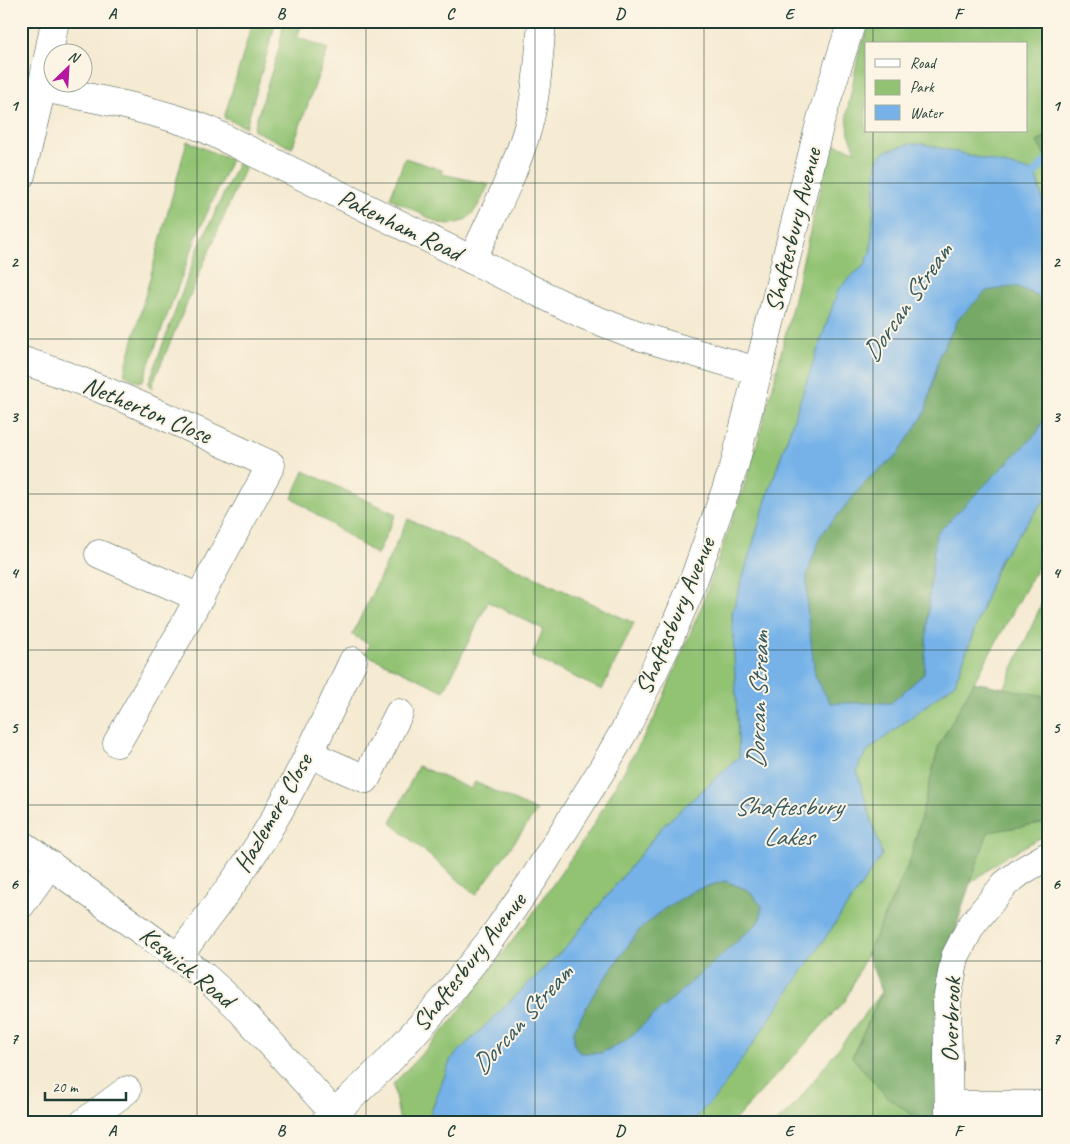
<svg xmlns="http://www.w3.org/2000/svg" width="1070" height="1144" viewBox="0 0 1070 1144" font-family="Caveat,sans-serif">
<rect width="100%" height="100%" fill="#fcf5e5"/>
<filter id="ink" filterUnits="userSpaceOnUse"><feTurbulence type="fractalNoise" baseFrequency=".02" numOctaves="2"/><feDisplacementMap in="SourceGraphic" scale="10" xChannelSelector="R" yChannelSelector="G"/><feConvolveMatrix kernelMatrix="1 2 1 2 8 2 1 2 1" color-interpolation-filters="sRGB"/></filter>
<filter id="wash" filterUnits="userSpaceOnUse"><feTurbulence type="fractalNoise" baseFrequency=".0096" numOctaves="4" result="noise"/><feDisplacementMap in="SourceGraphic" scale="20" xChannelSelector="R" yChannelSelector="G"/><feGaussianBlur stdDeviation="1.12" result="paint"/><feColorMatrix in="noise" values="0 0 0 0 0 0 0 0 0 0 0 0 0 0 0 0 0 1.4 0 .05"/><feComposite in="paint" operator="in"/></filter>
<g filter="url(#wash)">
<rect width="100%" height="100%" fill="#f5ead2"/>
<!-- green -->
<g fill="#92c373" stroke="#588054" fill-rule="evenodd">
<polygon points="253,21 276,21 246,127 224,118"/>
<polygon points="284,21 303,21 297,37 328,49 292,148 253,130 279,49"/>
<path d="M871,21h178v112l-12,9 12,21v62l-14,-53 -158,-13 -6,90 -6,16 -16,13 -11,13 -71,206 -35,116 7,144 -76,69 -96,120 -116,113 -24,64h-27l-7,-39 55,-58 83,-110 58,-84 66,-115 47,-112 48,-136 24,-87 57,-239 25,8 -7,-17 -2,-21 12,-61zM866,44h160v87h-160z"/>
<polygon points="187,141 231,160 198,233 143,380 138,382 124,374"/>
<path d="M405,158l37,12v4l47,10c-11,23 -19,45 -50,39l-49,-25z"/>
<polygon points="238,163 245,167 152,385 153,388 149,387 149,382 198,249"/>
<polygon points="304,471 396,514 377,555 292,498"/>
<polygon points="1049,494 1049,547 939,745 910,861 845,1001 732,1123 690,1123 717,1095 882,855 857,772 860,762 870,749 955,683 1000,559"/>
<polygon points="408,519 634,623 602,690 532,657 543,629 488,602 444,691 365,654 370,644 352,635"/>
<polygon points="1049,587 1049,697 1004,689"/>
<polygon points="418,766 471,789 475,782 537,811 476,895 391,823"/>
<polygon points="1049,809 1049,833 1002,859 970,884 988,832 1047,822"/>
<polygon points="882,992 852,1057 937,1120 937,1123 775,1123 794,1106"/>
</g>
<!-- forest -->
<g fill="#75a965" stroke="#4a734c">
<polygon points="1049,133 1049,163 1037,142 1047,136"/>
<polygon points="1016,286 1049,301 1049,408 1037,433 936,534 930,586 924,674 891,703 830,703 815,677 807,607 807,575 820,536 868,479 897,455 925,413 940,354 959,318 986,291"/>
<polygon points="974,682 1049,697 1048,822 988,832 964,901 943,973 937,1120 916,1118 887,1097 852,1057 882,992 867,954 910,861 939,745"/>
<polygon points="725,881 748,890 762,906 760,921 625,1041 601,1053 580,1053 574,1045 574,1030 593,995 639,930 664,909 695,890"/>
</g>
<!-- water -->
<path fill="#76b2e8" stroke="#4a788e" fill-rule="evenodd" d="M910,144h14l111,28 14,53v76l-33,-15 -30,5 -27,27 -19,36 -15,59 -28,42 -29,24 -48,57 -13,39v32l8,69 15,27h61l33,-29 6,-88 6,-52 101,-101 12,-25v86l-49,65 -45,124 -85,66 -10,13 -3,10 25,83 -165,241 -27,27h-263l24,-64 116,-113 96,-120 76,-69 -7,-144 35,-116 71,-207 11,-12 16,-13 6,-16 6,-90 9,-8zM725,881l23,9 14,16 -2,15 -135,120 -24,12h-21l-6,-8v-15l19,-35 46,-65 25,-21 31,-19z"/>
<g fill="none" stroke-linecap="round" stroke-linejoin="round">
<!-- stream -->
<polyline stroke="#76b2e8" stroke-width="8" points="1029,179 1049,158"/>
</g>
</g>
<g filter="url(#ink)">
<g fill="none" stroke-linecap="round" stroke-linejoin="round">
<defs>
<g id="minor">
<path d="M42,88c55,11 111,21 164,41l378,186 51,20 122,36"/>
<polyline points="21,175 42,88 55,21"/>
<path d="M472,260c20,-43 43,-87 56,-133 9,-34 11,-70 14,-106"/>
<path d="M21,360c86,27 168,68 250,105l-92,170 -62,108"/>
<polyline points="99,554 200,598"/>
<polyline points="309,754 366,779 399,713"/>
<polyline points="21,844 204,976 235,1004 334,1113"/>
<polyline points="21,905 50,864"/>
<path d="M179,956c31,-43 65,-85 92,-131 31,-53 56,-109 82,-164"/>
<polyline points="949,1105 1049,1105"/>
<polyline points="83,1123 127,1090"/>
<polyline points="324,1123 385,1065 415,1032 444,999 490,941 535,877 603,768 627,726 667,644 689,593 734,467 821,119 852,21"/>
<polyline points="949,1123 947,1000 955,957 971,926 1005,884 1022,871 1049,855"/>
</g>
</defs>
<!-- minor casing -->
<use href="#minor" stroke="#3f574c" stroke-width="29"/>
<!-- minor -->
<use href="#minor" stroke="#fff" stroke-width="28"/>
</g>
</g>
<!-- grid -->
<path fill="none" stroke="#1f3d34" stroke-width="1" stroke-opacity="0.55" d="M197,21v1102M366,21v1102M535,21v1102M704,21v1102M873,21v23M873,131v992M21,183h1028M21,339h1028M21,494h1028M21,650h1028M21,805h1028M21,961h1028"/>
<g text-anchor="middle" dominant-baseline="central" stroke-width="4" stroke-linejoin="round" paint-order="stroke">
<!-- street labels -->
<g font-size="25" fill="#1f3d34" stroke="#fcf5e5">
<text transform="translate(400 225) rotate(26)">Pakenham Road</text>
<text transform="translate(793 230) rotate(-76)">Shaftesbury Avenue</text>
<text transform="translate(147 410) rotate(23)">Netherton Close</text>
<text transform="translate(675 616) rotate(-67)">Shaftesbury Avenue</text>
<text transform="translate(273 813) rotate(-60)">Hazlemere Close</text>
<text transform="translate(469 962) rotate(-52)">Shaftesbury Avenue</text>
<text transform="translate(187 967) rotate(39)">Keswick Road</text>
<text transform="translate(951 1020) rotate(-88)">Overbrook</text>
</g>
<!-- water labels -->
<g font-size="26" font-style="italic" fill="#355a61" stroke="#fcf5e5">
<text transform="translate(907 302) rotate(-55)">Dorcan Stream</text>
<text transform="translate(758 700) rotate(-88)">Dorcan Stream</text>
<text x="788" y="806">Shaftesbury<tspan x="788" dy="30">Lakes</tspan></text>
<text transform="translate(522 1019) rotate(-48)">Dorcan Stream</text>
</g>
</g>
<!-- margin -->
<rect width="1070" height="1144" fill="none" stroke="#fcf5e5" stroke-width="55"/>
<!-- legend -->
<rect x="865" y="42" width="162" height="90" fill="#fcf5e5" stroke="#a4ab9e"/>
<rect x="875" y="59" width="25" height="8" fill="#ffffff" stroke="#a4ab9e"/>
<text x="910" y="68" font-size="15" fill="#1f3d34">Road</text>
<rect x="875" y="80" width="25" height="15" fill="#92c373" stroke="#a4ab9e"/>
<text x="910" y="92" font-size="15" fill="#1f3d34">Park</text>
<rect x="875" y="105" width="25" height="15" fill="#76b2e8" stroke="#a4ab9e"/>
<text x="910" y="118" font-size="15" fill="#1f3d34">Water</text>
<!-- north arrow -->
<g transform="translate(68 68) rotate(25)"><circle r="24" fill="#fcf5e5" stroke="#a4ab9e"/>
<path d="M0-4L9 19L0 12L-9 19Z" fill="#b5179e"/>
<text y="-8" font-size="14" font-weight="bold" text-anchor="middle" fill="#1f3d34">N</text>
</g>
<!-- scale -->
<path d="M45 1092v8h81v-8" fill="none" stroke="#1f3d34" stroke-width="2.5"/>
<text x="52" y="1092" font-size="15" fill="#1f3d34" stroke="#fcf5e5" stroke-width="4" paint-order="stroke">20 m</text>
<rect x="28" y="28" width="1014" height="1088" fill="none" stroke="#1f3d34" stroke-width="2"/>
<g font-size="16" text-anchor="middle" font-weight="bold" fill="#1f3d34">
<text x="112" y="19">A</text>
<text x="281" y="19">B</text>
<text x="450" y="19">C</text>
<text x="620" y="19">D</text>
<text x="789" y="19">E</text>
<text x="958" y="19">F</text>
<text x="14" y="111">1</text>
<text x="1056" y="111">1</text>
<text x="14" y="267">2</text>
<text x="1056" y="267">2</text>
<text x="14" y="422">3</text>
<text x="1056" y="422">3</text>
<text x="14" y="578">4</text>
<text x="1056" y="578">4</text>
<text x="14" y="733">5</text>
<text x="1056" y="733">5</text>
<text x="14" y="889">6</text>
<text x="1056" y="889">6</text>
<text x="14" y="1044">7</text>
<text x="1056" y="1044">7</text>
<text x="112" y="1136">A</text>
<text x="281" y="1136">B</text>
<text x="450" y="1136">C</text>
<text x="620" y="1136">D</text>
<text x="789" y="1136">E</text>
<text x="958" y="1136">F</text>
</g>
</svg>
